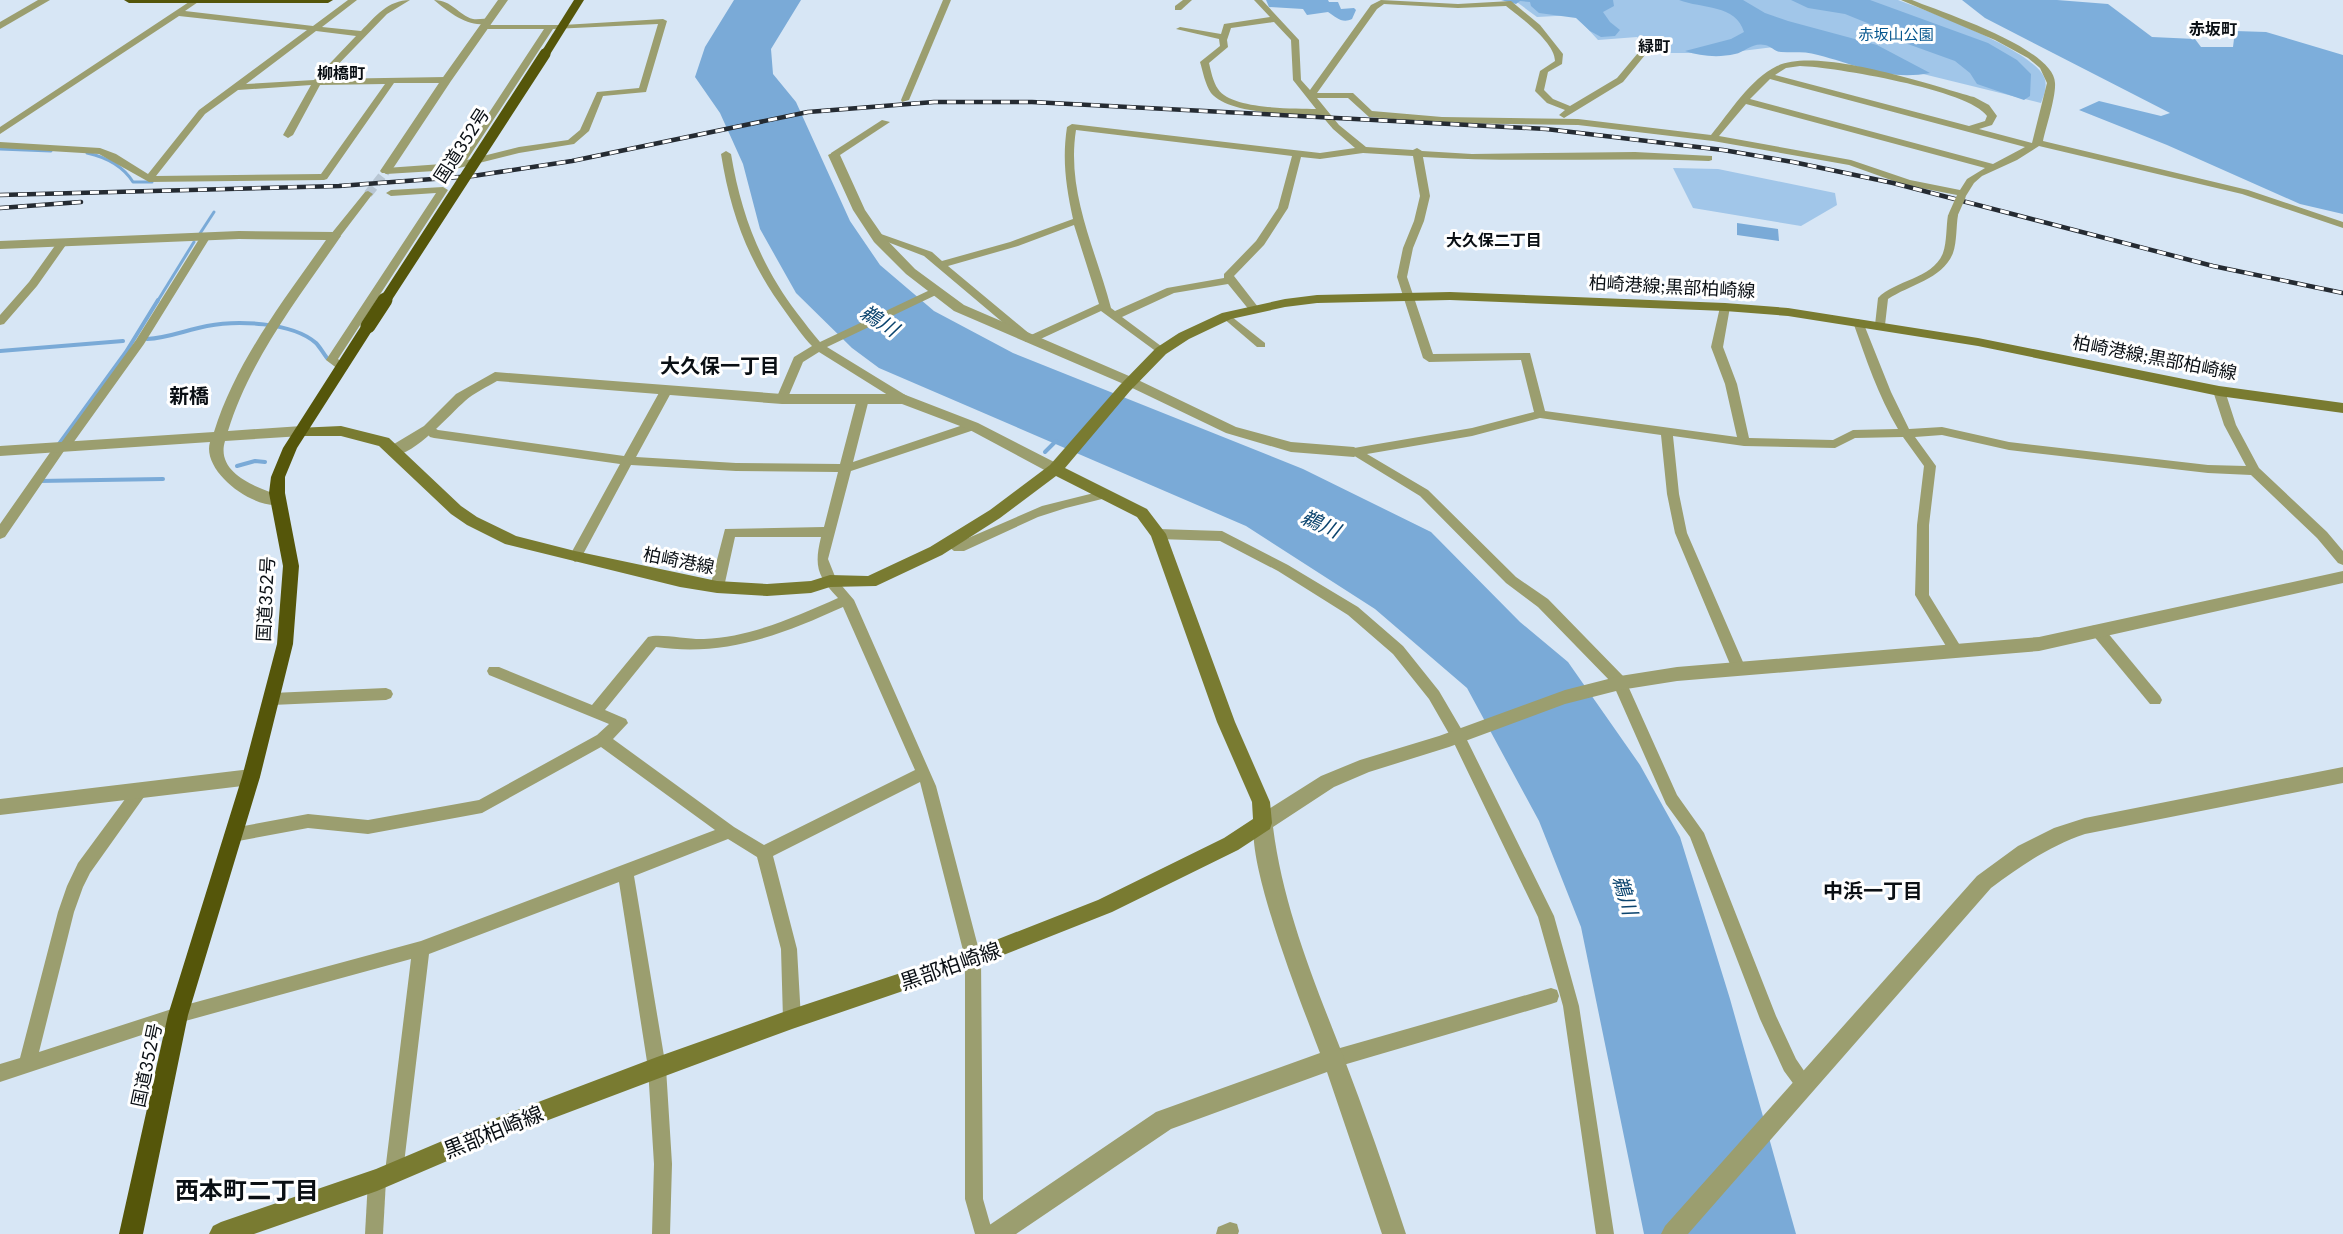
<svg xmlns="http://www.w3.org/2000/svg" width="2343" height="1234" viewBox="0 0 2343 1234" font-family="Lato,'Noto Sans JP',sans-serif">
<rect width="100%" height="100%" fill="#d7e6f5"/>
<!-- green -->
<g fill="#a1c6e9">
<path d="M1514,0h384c30,11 135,50 146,77 4,9 0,18 -3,26l-228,-56h-39l-49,6h-65l-23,-16 -39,3 -23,-25 -38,2z"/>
<polygon points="1673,168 1718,169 1835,193 1837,205 1801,226 1693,208"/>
</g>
<!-- forest -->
<g fill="#7daedb">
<path d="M1266,0h62l1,2h9l3,7 13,-1 2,2 -4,9c-10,5 -16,-2 -24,-7l-21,3 -4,-6 -34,-2z"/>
<polygon points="1501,0 1613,0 1614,6 1603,12 1610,22 1620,30 1615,36 1601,37 1590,31 1576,18 1539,13 1531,6 1530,2 1520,1 1516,4"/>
<path d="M1679,0h64l22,13 23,8 89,24 53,28c-42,8 -73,-8 -112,-18 -13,-4 -24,-2 -37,-3 -6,0 -10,-6 -16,-7 -12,-3 -20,7 -30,9 -17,4 -35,2 -50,-3l46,-12 13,-7c-8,-28 -42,-23 -65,-32z"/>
<polygon points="1791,0 1870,0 1988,43 2017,60 2031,74 2030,96 2024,100 1977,84 1970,73 1955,61 1905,43 1887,31 1845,14 1808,8"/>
<polygon points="1962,0 2057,0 2108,4 2152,37 2195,39 2201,47 2233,47 2235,31 2266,32 2343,55 2343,214 2300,204 2167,145 2079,110 2099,101 2161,116 2170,113 1985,18"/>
</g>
<!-- water -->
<g fill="#7aaad7">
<polygon points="734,0 801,0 771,49 773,74 796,102 850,221 880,265 934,311 1013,353 1303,469 1431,532 1520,622 1568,662 1640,765 1680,837 1730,999 1796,1234 1644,1234 1581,927 1539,821 1467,688 1375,609 1246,526 879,368 852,348 796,293 760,229 743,164 720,113 695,77 705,47"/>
<polygon points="1737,223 1778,229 1779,241 1737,235"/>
</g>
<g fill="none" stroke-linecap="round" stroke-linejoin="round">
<!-- stream-far1 -->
<g stroke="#7aaad7" stroke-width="3">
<polyline points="0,149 51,151"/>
<path d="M87,153c18,4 36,13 46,29h19"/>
<polyline points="199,235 214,212"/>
<polyline points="157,302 194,242"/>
</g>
<!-- stream -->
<g stroke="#7aaad7" stroke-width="4">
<path d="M147,339c21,-1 39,-9 60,-13 30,-6 85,-4 109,17 4,4 7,10 11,15"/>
<polyline points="0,351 123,341"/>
<polyline points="59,444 126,352 158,300"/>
<polyline points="1045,452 1056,441"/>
<polyline points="237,466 255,461 265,462"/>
<polyline points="38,481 163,479"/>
</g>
<!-- minor-tunnel -->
<polyline stroke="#b8c6d3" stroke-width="9" stroke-dasharray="9 4.5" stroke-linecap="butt" points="368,194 386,171"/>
<!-- minor -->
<g fill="#9b9e6f" fill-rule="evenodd">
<path d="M192,0h9l-16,11 128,15 35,-26h9l-35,27 39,4c14,-14 27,-31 49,-31l-23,14 -63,65 122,-2 4,3 -4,3h-52l-67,96 -3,1 -175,2 -50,-28 -99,-6v-6l100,6 16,6 32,20 51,-64 108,-80 -128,-14 -179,118v-7zM316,31l40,5 -42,44 -68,4zM385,84l-64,90 -165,2 49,-62 33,-24 73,-5 -28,50 5,3 5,-3 27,-50z"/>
<path d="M434,0c18,0 24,15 39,19 7,1 13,-2 19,2 -18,11 -44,-9 -58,-21z"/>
<polygon points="943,0 951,0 909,100 902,102 901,100"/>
<polygon points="1183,0 1192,0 1181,10 1175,10 1175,6"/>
<path d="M1254,0h8l37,40 2,40 9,10 61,-85 10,-5 77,4 53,-3 29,24 23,29 -1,10 -14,8 -4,18 9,9 17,7 47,-28 21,-25 7,2 -22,27 -59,36 -5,-3 6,-5 -18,-7 -12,-12 5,-20 15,-10c0,-19 -35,-44 -49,-55l-48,2 -74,-4 -7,5 -60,84h36l19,18 70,6 136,2 133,16c19,-23 39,-56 66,-69 40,-20 154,19 197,31l15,8 8,11 -5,9 -13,4 53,14 15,-60 -7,-15 -12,-10 -33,-18 -94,-40h11c29,12 142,48 143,83 1,14 -9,44 -12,58l205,49 95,32v6l-101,-34 -203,-48 -22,14 -35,16 -8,7 -10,16h-6l-1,-4 -52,-10 -56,-20 -136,-24 -135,-16 -136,-2 -73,-6 -21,-19h-31l22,27 27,22 47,3 4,-2 5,3 50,3 163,-2 77,4v4l-3,1c-95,-4 -191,2 -286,-4l7,39 -6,25 -11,27 -6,29 26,77 97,-1 15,58 192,26 -12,-53 -14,-37 9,-40 5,-3 5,3 -7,40 14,37 12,54 84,2 20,-10 45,-1c-20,-34 -32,-70 -45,-107l5,-3 5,3 28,70 18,37 33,-2 67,15 199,23 38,1 -22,-41 -11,-34 6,-4 6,4 11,34 23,43 68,64 16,19v14l-5,-2 -21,-25 -66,-63 -43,-2 -199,-23 -67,-15 -27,2 21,29 -7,59v70l35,57 -2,4h-10l-37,-61 2,-70 7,-59 -21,-29 -48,1 -20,10 -91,-2 -71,-10 6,58 8,39 59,136 -2,4h-10l-2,-4 -57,-136 -8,-39 -6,-59 -121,-17 -68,18 -105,18 61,36 88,87 32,22 76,78 53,118 27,38 72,183 20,43 17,25 -3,6 -6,3 -6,-3 -14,-19 -24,-52 -70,-182 -24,-33 -53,-120 -75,-77 -32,-24 -86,-87 -72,-44 6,-4 118,-20 62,-16 -13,-52 -92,2 -6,-4 -26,-81 6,-29 11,-27 6,-25 -7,-40 -50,-3 -43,6 -19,-2 -13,51 -24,37 -30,31 24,31v4h-8l-22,-27 -54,9 -52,24 43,32 2,2 -6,4 -60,-44 -67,31h-8l-102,-86 -52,-20 5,-3 4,1 51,18 10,9 68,-19 63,-23c-7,-33 -11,-59 -6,-92l5,-3 248,29 35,-5 -22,-19 -12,-14c-27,-1 -92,0 -110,-22 -6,-9 -8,-21 -11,-31l20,-16 -1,-7 -43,-10 4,-2 41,7 3,-10 46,-7zM1274,22l17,18 2,40 23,29c-23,-1 -84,1 -98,-20 -5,-7 -7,-18 -9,-26l19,-16 -1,-7 4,-12zM1800,66c34,1 170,24 187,50l-2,5 -16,5 -194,-51 11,-7zM1770,79l255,68 -32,17 -243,-65zM1746,104l239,64 -18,11 -7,11 -50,-10 -59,-20 -132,-24zM1076,130l216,26 -14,52 -22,33 -32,33v4l-57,10 -52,23 -4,-3c-15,-58 -45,-115 -35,-178zM1074,225l25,79 -68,31 -83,-69 70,-20z"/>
<path d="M663,19l4,2 -21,71 -43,4 -14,35 -15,13 -55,9 -68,17 -65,4 -5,-3 5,-3 70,-5 88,-134h-60l-4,-2 1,-2h82zM658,24l-19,64 -42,4 -17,38 -12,10 -49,7 -52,13 86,-131z"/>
<polygon points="882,120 890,122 837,157 831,157 831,153"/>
<path d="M726,151l5,3c10,60 29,110 66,159 8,10 15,20 23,29l110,-52h8v4l-111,53 80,49 2,3 -2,3h-8l-80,-50 -16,10 -17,40h-8l-2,-3 18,-42 18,-11c-9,-9 -17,-21 -25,-32 -38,-51 -56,-98 -66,-160z"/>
<polygon points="443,187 448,190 338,359 348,368 342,372 326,360 436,193 391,196 386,193 391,190"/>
<polygon points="368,191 373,194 371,196 339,238 331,238 331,234 365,192"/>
<path d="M1953,212l5,3c-2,12 -1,26 -5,38 -10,26 -44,32 -65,46l-3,26 -1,2h-8l-1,-2 3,-27c17,-18 55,-19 65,-45 4,-12 3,-26 5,-38z"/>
<polygon points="206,233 211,236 144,344 68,450 64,451 5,537 0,539 0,524 56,444 61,443 136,340 201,236"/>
<polygon points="63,239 68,242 37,286 4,324 0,325 0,315 29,282 59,240"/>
<polygon points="1227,313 1265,343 1265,347 1257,347 1223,318 1223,314"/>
<path d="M666,387l6,4 -36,66 100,6 104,1 17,-65 6,-4 6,4 -16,63 116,-39 4,-1 6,4 -2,3 -126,42 -23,88 8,20 18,21 82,186 45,172 2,241 10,35h-18l-10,-35v-241l-45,-176 -147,74 24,93 4,70 -3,6 -6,2 -6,-2 -3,-6 -2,-70 -24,-92 -29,-18 -94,37 32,192 6,96 -2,70h-18l2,-70 -6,-96 -29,-186 -190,72 -26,218 -2,7 -7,2 -7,-2 -2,-7 26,-213 -233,64 -178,59v-18l20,-6 38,-146 9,-26 11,-23 56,-76 5,-1 5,1 3,5 -3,5 -54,76 -7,14 -9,25 -35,140 139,-45 243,-66 294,-111 -114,-83 -119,66 -114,21 -60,-6 -75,14 -5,-2 -3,-5 3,-5 5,-2 75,-14 60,6 111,-20 118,-65 12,-11 -120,-49 -2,-4 2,-4h10l93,38 56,-68c12,-4 41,3 56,2 47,-2 91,-22 134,-41 -21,-22 -24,-32 -17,-61h-86l-11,50 -7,5 -7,-5 15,-58 99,-2 14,-55 -102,-1 -105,-6 -51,95 -5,2 -6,-5 51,-93 -186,-26 -4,-1 -7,-8 6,-4 9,5 186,26 36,-65zM843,607l72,163 -151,75 -30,-18 -121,-88 15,-16 -2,-4 -21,-9 51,-63c69,10 125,-12 187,-40z"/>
<polygon points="1106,490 1112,494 1110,497 1066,508 1038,517 964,551 954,551 944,543 950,538 959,542 1042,506"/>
<polygon points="1158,529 1222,531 1288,565 1358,607 1403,646 1439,691 1463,732 1554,916 1579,1006 1614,1234 1596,1234 1563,1006 1538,917 1452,739 1429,699 1393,654 1348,615 1278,571 1220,541 1158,539 1152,534"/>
<polygon points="2097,625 2102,626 2160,696 2162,700 2160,704 2150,704 2092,634 2090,630 2092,626"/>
<polygon points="386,688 391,690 393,694 391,698 386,700 272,705 267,703 265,699 267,695 272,693"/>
<polygon points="1551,988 1557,990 1559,996 1557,1002 1551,1004 1333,1068 1327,1065 1324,1059 1327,1053 1333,1050"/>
<polygon points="377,1171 384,1173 386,1180 383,1234 365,1234 368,1180 370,1173"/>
<polygon points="1230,1222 1237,1224 1239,1231 1238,1234 1216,1234 1218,1227"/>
</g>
<!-- tertiary -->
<g fill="#9b9e6f" fill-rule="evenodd">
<polygon points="38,0 50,0 0,29 0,22"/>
<polygon points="498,0 508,0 451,81 390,173 382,173 380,171 441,80"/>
<polygon points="834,152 840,155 865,210 883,236 915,269 964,305 1136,379 1236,427 1291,442 1354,447 1361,452 1354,457 1291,452 1226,433 1126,385 954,311 906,274 874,242 853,210 828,155"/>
<path d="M239,231l96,1 6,4c-42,61 -91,123 -113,195l74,-5 7,5 -7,5 -77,5c-10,33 34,48 58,55l3,4 -3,4c-27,8 -82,-32 -73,-62l-210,14v-10l214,-14c22,-71 70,-132 112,-192l-87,-1 -239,10v-8z"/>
<path d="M495,372l287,22h121l75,29 82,42 2,4 -2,4h-10l-82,-44 -66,-25h-120l-285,-23c-10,6 -23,12 -32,20 -15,13 -55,60 -76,54l-2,-4 2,-4 35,-21 32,-32z"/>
<path d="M2343,571v12l-304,68 -362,30 -57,9 -55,14 -116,43 -80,25 -35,15 -61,40c10,79 40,152 69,226 23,60 44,120 64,181h-24l-55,-162 -156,57 -155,105h-32l4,-8 168,-114 164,-59c-15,-40 -80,-202 -64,-236l65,-41 39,-16 79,-24 126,-46 55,-14 57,-9 362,-30z"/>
<path d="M2343,767v16l-258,51c-36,12 -64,32 -94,54l-303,346h-27l4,-8 312,-350 41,-30 36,-18 31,-10z"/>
<polygon points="251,769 257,772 260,777 257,782 251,785 0,815 0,799"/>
</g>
<!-- secondary -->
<polygon fill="#797b31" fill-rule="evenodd" points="1450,292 1725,303 1788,308 1978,338 2219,386 2343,403 2343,413 2219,396 1978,346 1788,316 1725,311 1450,300 1317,303 1285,307 1231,319 1189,339 1166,354 1130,391 1065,468 1147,509 1166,534 1235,722 1270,802 1272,823 1270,829 1238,850 1112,912 973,967 792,1029 657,1079 501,1138 377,1191 254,1234 209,1234 213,1226 221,1222 376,1169 499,1117 657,1057 792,1009 973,949 1098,900 1224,838 1253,819 1252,802 1217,722 1151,536 1137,517 1056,476 1000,518 942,555 876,586 830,587 811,593 767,596 717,593 680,587 505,544 467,525 451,514 379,446 341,436 302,436 297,434 295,431 297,428 341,426 389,438 461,506 477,517 516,536 575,551 717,581 767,584 811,581 830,575 868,576 930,547 990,510 1050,465 1120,385 1156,348 1179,333 1222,313 1285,299 1317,295"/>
<!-- trunk -->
<g fill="#55560a" fill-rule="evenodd">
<polygon points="124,0 333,0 328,3 129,3"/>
<polygon points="574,0 584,0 549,56 541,56 540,54"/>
<polygon points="368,322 375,326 297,448 285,477 285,493 299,566 293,644 260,777 188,1015 143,1234 119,1234 168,1015 242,777 277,644 283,566 269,493 271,477 283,448 363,323"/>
</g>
<defs>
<g id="rail">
<polyline points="0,195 339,186 473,176 572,161 808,112 934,102 1032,102 1546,129 1723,150 1793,162 1893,183 2213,266 2343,293"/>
<polyline points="0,208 81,202"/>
</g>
</defs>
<!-- rail casing -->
<use href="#rail" stroke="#252b32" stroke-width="4.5"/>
<!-- rail -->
<use href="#rail" stroke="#fff" stroke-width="3" stroke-dasharray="9" stroke-linecap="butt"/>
<!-- minor-bridge -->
<polyline stroke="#9b9e6f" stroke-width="9" points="1953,215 1961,197"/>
<!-- trunk-bridge-far1 -->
<polyline stroke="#55560a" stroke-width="11" points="384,302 545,54"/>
<!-- trunk-bridge -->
<polyline stroke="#55560a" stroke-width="15" points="368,326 385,300"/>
</g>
<g text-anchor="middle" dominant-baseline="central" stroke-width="6" stroke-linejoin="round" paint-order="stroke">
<!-- far-park labels -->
<g font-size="15" fill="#05568e" stroke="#fff">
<text x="1896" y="34">赤坂山公園</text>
</g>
<!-- far-neighbourhood labels -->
<g font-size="16" font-weight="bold" fill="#0a0f14" stroke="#fff">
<text x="2213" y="28">赤坂町</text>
<text x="1654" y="45">緑町</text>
<text x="341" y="72">柳橋町</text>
<text x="1494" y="239">大久保二丁目</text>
</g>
<!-- street labels -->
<g font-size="18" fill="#0a0f14" stroke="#fff">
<text transform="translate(461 145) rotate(-57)">国道352号</text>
<text transform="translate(1672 286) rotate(3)">柏崎港線;黒部柏崎線</text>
<text transform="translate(2155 357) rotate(11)">柏崎港線;黒部柏崎線</text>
<text transform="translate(679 560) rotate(11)">柏崎港線</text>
<text transform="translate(265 599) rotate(-87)">国道352号</text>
<text transform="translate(146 1065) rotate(-78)">国道352号</text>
</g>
<!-- water labels -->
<g font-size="20" font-style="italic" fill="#0b446e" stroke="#fff">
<text transform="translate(880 320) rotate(32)">鵜川</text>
<text transform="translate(1321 523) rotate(24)">鵜川</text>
<text transform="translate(1626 895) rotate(73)">鵜川</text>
</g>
<!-- neighbourhood labels -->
<g font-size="20" font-weight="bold" fill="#0a0f14" stroke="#fff">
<text x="720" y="365">大久保一丁目</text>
<text x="189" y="395">新橋</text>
<text x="1873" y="890">中浜一丁目</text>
</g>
<!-- near-street labels -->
<g font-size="21" fill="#0a0f14" stroke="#fff">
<text transform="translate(950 965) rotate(-19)">黒部柏崎線</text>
<text transform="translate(493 1131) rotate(-22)">黒部柏崎線</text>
</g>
<!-- near-neighbourhood labels -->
<g font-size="24" font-weight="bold" fill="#0a0f14" stroke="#fff">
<text x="247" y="1189">西本町二丁目</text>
</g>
</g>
</svg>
